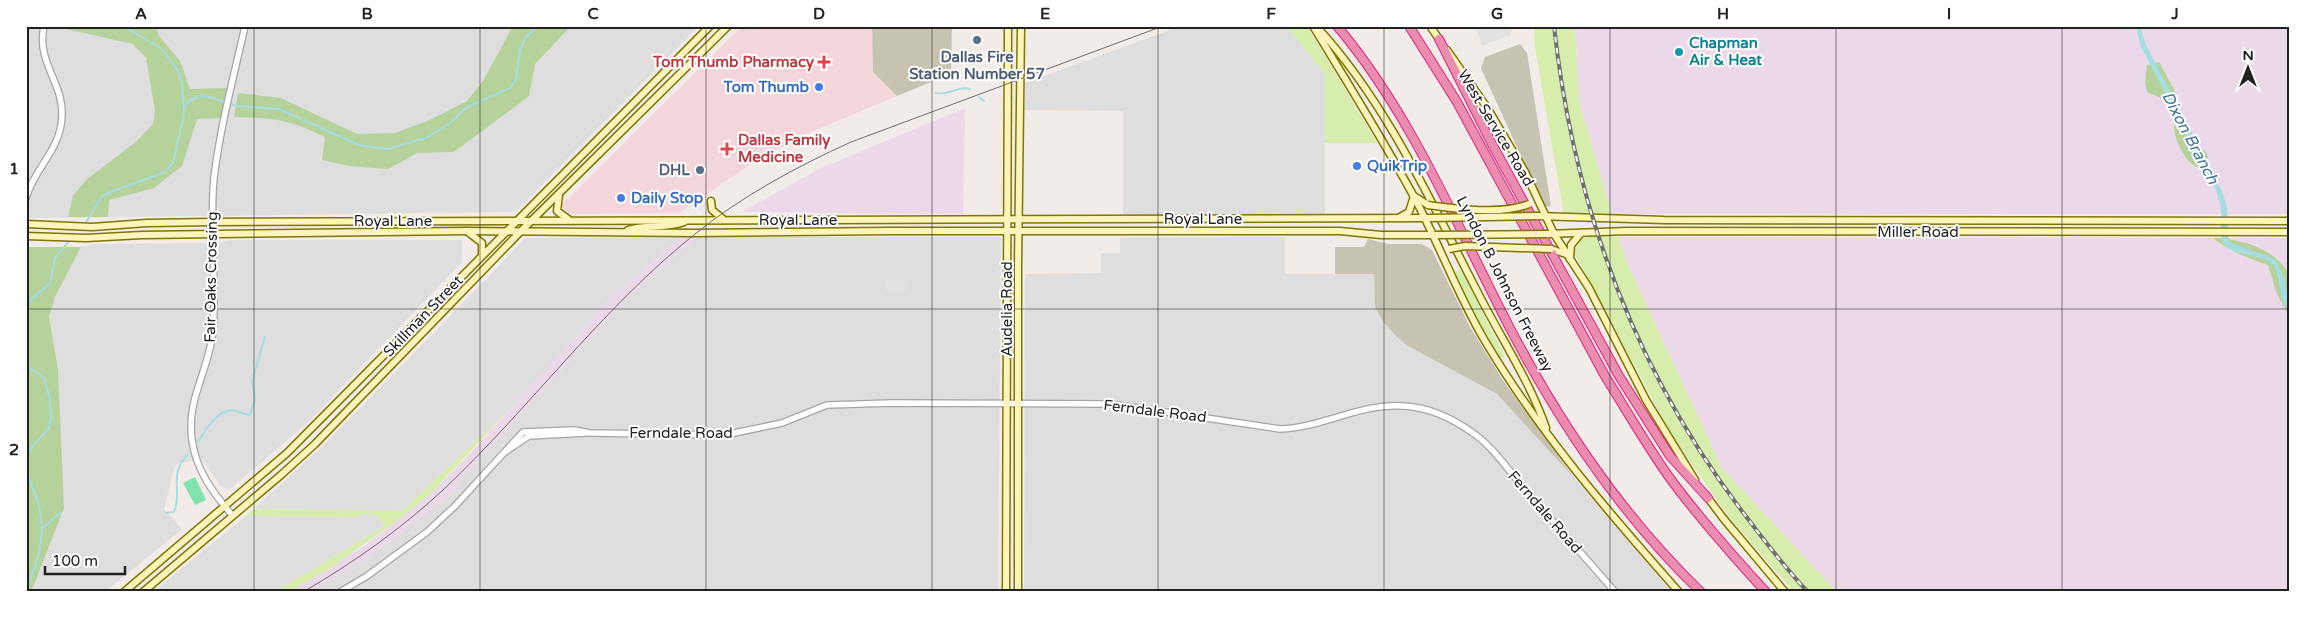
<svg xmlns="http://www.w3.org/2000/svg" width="2316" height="618" viewBox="0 0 2316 618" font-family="'Varela Round',sans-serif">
<rect width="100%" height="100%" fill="#f1ece7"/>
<!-- residential -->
<g fill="#dfdede">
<polygon points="26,26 699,26 515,212 26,218"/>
<polygon points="1181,26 1286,26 1325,74 1325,215 1123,215 1123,111 1025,110 1025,83"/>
<polygon points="680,237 607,302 512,407 402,511 254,509 322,447 526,238"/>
<polygon points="698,237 1001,237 998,592 310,592 383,547 453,492 461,479 630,295"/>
<polygon points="1236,237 1285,237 1285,274 1374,274 1375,307 1384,323 1397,337 1408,346 1497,394 1575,479 1672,592 1024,592 1025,274 1101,273 1101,253 1120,253 1120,238"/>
<polygon points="229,240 462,240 462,262 307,423 230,489 221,487 201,458 175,465 164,509 182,529 105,592 31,592 36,574 58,370 49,317 55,297 81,247 95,244 220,243"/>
<polygon points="366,512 375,514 386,525 275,592 153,592 246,516 357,517"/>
</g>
<!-- commercial -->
<polygon fill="#f2d6da" points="742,26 872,26 873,72 897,96 804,135 751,164 679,213 569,214 561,205"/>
<!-- industrial -->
<g fill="#ebd9ea">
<polygon points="1575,26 2290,26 2290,211 2287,214 1612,214 1579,101"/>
<polygon points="965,108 963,214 742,212 821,168"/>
<polygon points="680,237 698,237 630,295 461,479 453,492 383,547 338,576 310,592 289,592 367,544 430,494 465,459 607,302"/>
<polygon points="1619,237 2290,238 2290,592 1837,592 1722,468 1627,263"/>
</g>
<!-- construction -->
<g fill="#c7c3b2">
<polygon points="872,26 952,26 951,74 897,96 873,72"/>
<polygon points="1520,44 1527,53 1551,206 1544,207 1481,68 1485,57"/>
<polygon points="1368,239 1388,244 1422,244 1432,250 1470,327 1502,379 1575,479 1497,394 1408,346 1397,337 1384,323 1375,307 1374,274 1335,274 1335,247 1364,247"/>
</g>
<!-- grass -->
<g fill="#d7edac">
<polygon points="1286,26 1307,26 1377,143 1325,143 1325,74"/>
<polygon points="1534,26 1575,26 1579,101 1612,214 1564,215 1535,47"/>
<path d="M1594,236l25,1 8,26 95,205 115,124h-43l-66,-76 -57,-82 -96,-180c2,-12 7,-17 19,-18z"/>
<polygon points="1461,269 1505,357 1501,359 1475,316 1453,273"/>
<path d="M512,407l-82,87 -28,23 -73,52 -40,23h-14l111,-67c-10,-10 -15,-15 -29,-8l-111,-1 8,-7 148,2z"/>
</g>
<!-- forest -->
<g fill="#b4d29a">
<polygon points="53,26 156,26 159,36 180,61 190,89 228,88 222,118 197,119 182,166 154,188 109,200 108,217 68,217 73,196 86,180 137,141 153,124 155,110 146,58 133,44"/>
<path d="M513,26h58l-36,38 -6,32 -75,56 -37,1 -29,16 -39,-3 -27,-6 3,-23c-37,-18 -51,-19 -91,-20l4,-24 43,5 76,36 38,-1 37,-14 35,-18 16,-20z"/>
<path d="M2159,62l15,27 6,23 -6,2c-8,-17 -11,-15 -27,-22l-2,-9 2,-18z"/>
<path d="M2180,125c3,5 6,10 10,14 9,11 30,15 8,29 -12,-5 -24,-28 -24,-42z"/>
<path d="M2213,238c25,0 65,11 76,37 4,11 1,30 1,42l-13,-23 -9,-29c-20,-7 -38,-13 -55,-27z"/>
<polygon points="28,247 81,247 55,297 49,317 58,370 64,508 31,592 26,592 26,256"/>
</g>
<!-- pitch -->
<polygon fill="#83e3ad" points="195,477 206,500 195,505 183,483"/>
<!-- parking -->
<g fill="#e1e1e1">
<polygon points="1475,26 1513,26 1510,35 1482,46"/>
<rect x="885" y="280" width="21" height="11"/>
</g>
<!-- water -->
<path fill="#a6dde0" d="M2136,26h4l5,17 77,148 5,16 1,32 3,4 44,16 9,18 6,34c-12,-9 -8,-30 -15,-43 -11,-18 -47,-8 -53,-29 -3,-9 0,-21 -1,-31 -1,-6 -4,-12 -5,-18l-76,-145z"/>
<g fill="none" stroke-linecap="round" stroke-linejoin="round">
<!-- stream -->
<g stroke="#a6dde0" stroke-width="2">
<path d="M936,93c12,3 23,-8 34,-4"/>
<polyline points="979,97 984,101"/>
<polyline points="184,108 189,101 199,96 210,97 236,106 279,109 359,145 387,149 426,138 449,124 467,107 510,88 516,79 520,50 525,38 538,26"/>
<polyline points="85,224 103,195 165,172 173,163 184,114 182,83 177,69 162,49 123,26"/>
<polyline points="26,304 50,283 55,258 70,240"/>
<polyline points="26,365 44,378 50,399 51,418 49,428 26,454"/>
<path d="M198,442c7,-11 19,-32 34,-32 7,1 10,5 18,5l5,-15 -3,-19 13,-44"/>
<path d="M26,473c23,44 19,73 0,117"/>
<path d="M166,513l8,-1c9,-22 -6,-36 13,-57"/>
<polyline points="44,527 61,512"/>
</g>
<defs>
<g id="tertiary">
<path d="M26,198c9,-32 35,-47 36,-83 1,-33 -26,-53 -18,-89"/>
<polyline points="505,452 529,436 585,433"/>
<path d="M232,515c-19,-22 -36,-45 -40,-75 -6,-42 18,-71 21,-110 4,-51 -4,-101 1,-152 6,-51 20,-102 31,-152"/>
<path d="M340,592l27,-16 60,-44 28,-26 68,-74 51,-2 16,3 135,2 57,-12 45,-18 66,-2 218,1 169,25c42,-1 80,-26 123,-23 25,1 49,12 70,27 20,14 35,37 52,56 29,34 60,68 90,103"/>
</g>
<g id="secondary">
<path d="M1313,26c34,56 69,112 100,169 26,48 44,99 72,146 54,91 124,172 194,251"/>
<polyline points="1430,26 1441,42"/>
<path d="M1317,27c69,75 113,173 159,262 23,46 53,90 70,139"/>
<polyline points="1447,50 1488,109 1525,172 1554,234 1589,288 1646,400 1695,480"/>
<polyline points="559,195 557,211 568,219"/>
<polyline points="711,201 712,210 722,218"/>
<polyline points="1537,216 1664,220 2290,221"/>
<polyline points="1400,217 1409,212 1414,196 1428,205"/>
<polyline points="26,224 92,227 147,223 213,222 1430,218"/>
<path d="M628,230c18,-6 38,-1 56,-8"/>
<polyline points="468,232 482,243 482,254"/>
<polyline points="1547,234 1627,231 2290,232"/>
<polyline points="26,236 86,238 142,235 467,231 695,233 890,231 1340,231 1381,235 1438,235"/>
<polyline points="1551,249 1566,254"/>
<polyline points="1570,259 1571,245 1581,233"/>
<polyline points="1705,494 1723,518 1785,592"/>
<polyline points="124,592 287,453 710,26"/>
<polyline points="143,592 281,475 315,444 520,232 728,26"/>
<polyline points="1006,592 1008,26"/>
<polyline points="1018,592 1018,266 1021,26"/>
</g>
<g id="motorway">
<path d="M1337,26c76,90 121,203 175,306 49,93 112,186 189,260"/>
<path d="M1409,26l48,76 148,274c22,35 43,72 67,105 29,39 61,75 94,111"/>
<polyline points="1439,39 1492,144 1619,376 1670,456 1708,498"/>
</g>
</defs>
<!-- tertiary casing -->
<use href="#tertiary" stroke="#a5a5a5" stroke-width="8"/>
<!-- secondary casing -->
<use href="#secondary" stroke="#7f7700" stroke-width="9"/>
<!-- motorway casing -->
<use href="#motorway" stroke="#e22184" stroke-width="10"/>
<!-- tertiary -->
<use href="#tertiary" stroke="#fff" stroke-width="5.5"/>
<!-- secondary -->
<use href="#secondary" stroke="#fcf4ba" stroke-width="6"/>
<!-- motorway -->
<use href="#motorway" stroke="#eb8dae" stroke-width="8"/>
<!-- tram -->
<path stroke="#6f6f6f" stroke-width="1" d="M303,592c50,-29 98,-63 140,-102 87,-82 158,-181 252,-256 47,-38 101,-67 156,-92l312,-116"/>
<defs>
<path id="rail" d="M1554,26c20,183 81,347 194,493 19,25 38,50 60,73"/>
</defs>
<!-- rail casing -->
<use href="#rail" stroke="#6f6f6f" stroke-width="4"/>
<!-- rail -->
<use href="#rail" stroke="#fff" stroke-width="2" stroke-dasharray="5.5" stroke-linecap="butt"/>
<defs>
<g id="secondary-bridge">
<path d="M1428,205c28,4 75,10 101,-1"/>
<polyline points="1430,218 1537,216"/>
<polyline points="1438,235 1547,234"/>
<polyline points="1449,249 1465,246 1551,249"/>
</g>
</defs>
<!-- secondary-bridge casing -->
<use href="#secondary-bridge" stroke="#7f7700" stroke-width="9" stroke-linecap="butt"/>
<!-- secondary-bridge -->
<use href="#secondary-bridge" stroke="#fcf4ba" stroke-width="6"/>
</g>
<!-- grid -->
<path fill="none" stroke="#212121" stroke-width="1" stroke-opacity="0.55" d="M254,26v566M480,26v566M706,26v566M932,26v566M1158,26v566M1384,26v566M1610,26v566M1836,26v566M2062,26v566M26,309h2264"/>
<!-- markers -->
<g fill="#5c6f8a" stroke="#fff" stroke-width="2">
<circle cx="977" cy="40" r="5"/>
<circle cx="700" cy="170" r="5"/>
</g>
<circle fill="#0f9aa8" stroke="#fff" stroke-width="2" cx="1679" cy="52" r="5"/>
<g fill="#e0444e" stroke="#fff" stroke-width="2">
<path d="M821.5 54.5h5v5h5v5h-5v5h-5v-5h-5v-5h5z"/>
<path d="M724.5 141.5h5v5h5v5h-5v5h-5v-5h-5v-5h5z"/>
</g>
<g fill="#3f7fe0" stroke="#fff" stroke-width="2">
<circle cx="819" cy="87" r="5"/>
<circle cx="1357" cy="166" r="5"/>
<circle cx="621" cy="198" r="5"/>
</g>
<g text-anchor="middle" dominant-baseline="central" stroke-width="4" stroke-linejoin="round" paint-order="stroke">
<!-- culture labels -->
<g font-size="15" font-weight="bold" fill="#0d838f" stroke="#fff" text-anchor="start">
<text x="1689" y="43">Chapman<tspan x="1689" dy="17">Air &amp; Heat</tspan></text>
</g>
<!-- service labels -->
<g font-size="15" font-weight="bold" fill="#4e5e75" stroke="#fff">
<text x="977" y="57">Dallas Fire<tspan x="977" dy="17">Station Number 57</tspan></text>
<text x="690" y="170" text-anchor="end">DHL</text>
</g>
<!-- health labels -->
<g font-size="15" font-weight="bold" fill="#be3a42" stroke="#fff" text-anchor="end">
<text x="814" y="62">Tom Thumb Pharmacy</text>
<text x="738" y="140" text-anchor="start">Dallas Family<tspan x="738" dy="17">Medicine</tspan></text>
</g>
<!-- shop labels -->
<g font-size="15" font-weight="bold" fill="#366cbe" stroke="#fff" text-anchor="start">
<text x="809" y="87" text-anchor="end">Tom Thumb</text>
<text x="1367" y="166">QuikTrip</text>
<text x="631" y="198">Daily Stop</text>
</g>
<!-- street labels -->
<g font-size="15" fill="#212121" stroke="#fff">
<text transform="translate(1496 128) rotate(59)">West Service Road</text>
<text x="1203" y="219">Royal Lane</text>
<text x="798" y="220">Royal Lane</text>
<text x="393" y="221">Royal Lane</text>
<text x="1918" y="232">Miller Road</text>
<text transform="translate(211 277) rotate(-89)">Fair Oaks Crossing</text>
<text transform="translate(1505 284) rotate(63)">Lyndon B Johnson Freeway</text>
<text transform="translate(1007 309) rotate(-90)">Audelia Road</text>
<text transform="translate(423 316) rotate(-46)">Skillman Street</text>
<text transform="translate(1155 411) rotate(7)">Ferndale Road</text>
<text x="681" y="433">Ferndale Road</text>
<text transform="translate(1545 512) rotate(49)">Ferndale Road</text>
</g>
<!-- water labels -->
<g font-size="16" font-style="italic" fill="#3d7794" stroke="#fff">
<text transform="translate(2190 138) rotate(62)">Dixon Branch</text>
</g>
</g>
<!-- border -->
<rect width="2316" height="618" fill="none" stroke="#ffffff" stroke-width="55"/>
<!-- north arrow -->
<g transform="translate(2248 68)" stroke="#ffffff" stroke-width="4" paint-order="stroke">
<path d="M0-4L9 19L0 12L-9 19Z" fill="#212121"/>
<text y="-8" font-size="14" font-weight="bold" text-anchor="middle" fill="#212121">N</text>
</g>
<!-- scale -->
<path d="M45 566v8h80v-8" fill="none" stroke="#212121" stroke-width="2.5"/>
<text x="52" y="566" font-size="15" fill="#212121" stroke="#ffffff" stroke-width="4" paint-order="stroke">100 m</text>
<rect x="28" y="28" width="2260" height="562" fill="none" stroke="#212121" stroke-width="2"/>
<g font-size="16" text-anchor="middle" font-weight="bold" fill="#212121">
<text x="141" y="19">A</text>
<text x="367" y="19">B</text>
<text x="593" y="19">C</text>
<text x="819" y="19">D</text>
<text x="1045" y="19">E</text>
<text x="1271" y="19">F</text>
<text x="1497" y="19">G</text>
<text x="1723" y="19">H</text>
<text x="1949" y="19">I</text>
<text x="2175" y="19">J</text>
<text x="14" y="174">1</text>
<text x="14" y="455">2</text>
</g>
</svg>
